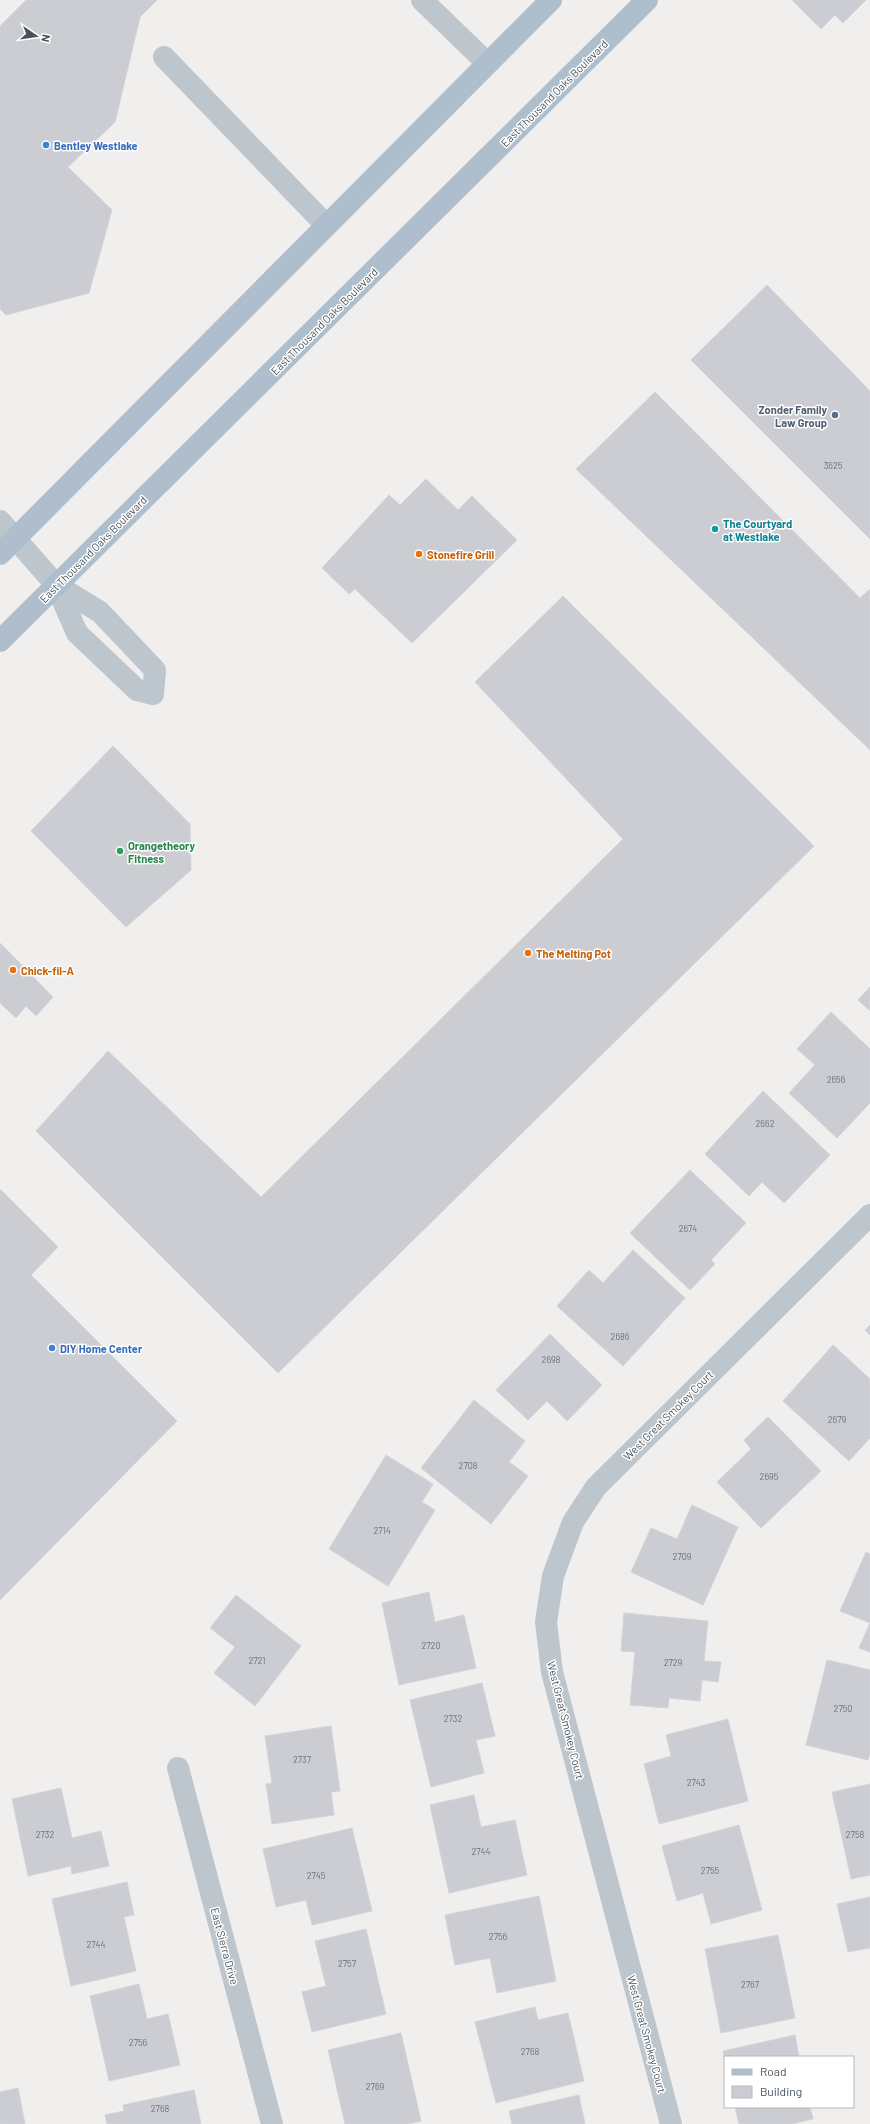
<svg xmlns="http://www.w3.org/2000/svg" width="870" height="2124" viewBox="0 0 870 2124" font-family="Barlow,sans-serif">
<rect width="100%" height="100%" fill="#f1eeee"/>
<!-- building -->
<g fill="#cbcdd3" stroke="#d2d4d9">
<polygon points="26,0 157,0 140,17 115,122 68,167 112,210 89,293 6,315 0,309 0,26"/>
<polygon points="792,0 866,0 843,23 835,15 821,29"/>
<polygon points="767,285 870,391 870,539 691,360"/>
<polygon points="655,392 860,598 870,589 870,750 576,469"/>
<polygon points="426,479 458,510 472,496 517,540 412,643 355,589 349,594 322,568 389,495 400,505"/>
<polygon points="563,596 814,846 278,1373 36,1131 108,1051 261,1197 623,839 475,682"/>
<polygon points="113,746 190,824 191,870 126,927 31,831"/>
<polygon points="0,943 53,997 36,1016 26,1006 16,1018 0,1003"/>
<polygon points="870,987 870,1011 858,1000"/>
<polygon points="831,1012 870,1049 870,1103 837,1138 789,1093 815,1065 797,1049"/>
<polygon points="763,1091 830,1155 784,1203 762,1182 749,1196 705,1154"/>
<polygon points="690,1170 746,1223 711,1260 715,1264 690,1290 630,1233"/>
<polygon points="0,1189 58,1247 31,1275 177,1421 0,1600"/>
<polygon points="633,1250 685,1298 623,1366 557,1306 589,1270 603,1283"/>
<polygon points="870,1325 870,1335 865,1330"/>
<polygon points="550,1334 602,1385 567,1421 547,1401 528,1420 496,1390"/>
<polygon points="833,1345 870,1379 870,1438 849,1461 783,1401"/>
<polygon points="474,1400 525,1441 509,1462 528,1476 491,1524 421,1468"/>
<polygon points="768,1417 821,1471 761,1528 717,1482 751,1449 744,1440"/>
<polygon points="386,1455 433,1484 422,1502 435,1510 388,1586 329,1549"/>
<polygon points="692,1505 738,1527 703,1605 631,1572 651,1528 677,1539"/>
<polygon points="866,1552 870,1554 870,1652 859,1648 870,1623 840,1611"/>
<polygon points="429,1592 435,1622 464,1615 476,1668 399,1685 382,1603"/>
<polygon points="236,1595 301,1646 255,1706 214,1673 235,1647 210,1628"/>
<polygon points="624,1613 708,1621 704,1661 721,1662 718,1682 702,1680 700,1701 669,1698 668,1708 630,1705 635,1652 621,1651"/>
<polygon points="827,1660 870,1670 870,1753 868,1760 806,1745"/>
<polygon points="482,1683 495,1736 476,1740 484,1773 431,1787 410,1700"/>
<polygon points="728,1719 748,1801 659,1824 644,1764 671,1756 666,1735"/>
<polygon points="331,1726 340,1791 331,1792 334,1815 272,1824 266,1784 272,1783 265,1736"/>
<polygon points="870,1784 870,1875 851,1879 832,1792"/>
<polygon points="61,1788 72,1838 101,1831 109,1866 72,1874 71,1866 28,1876 12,1799"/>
<polygon points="474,1795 481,1827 515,1820 527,1875 449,1893 430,1805"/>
<polygon points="739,1825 762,1910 711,1924 703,1893 677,1901 662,1846"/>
<polygon points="352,1828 372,1911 312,1925 306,1900 276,1907 263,1849"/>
<polygon points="127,1882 134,1915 124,1917 136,1971 71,1986 52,1899"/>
<polygon points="539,1896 556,1981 497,1993 490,1958 455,1965 445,1915"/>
<polygon points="870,1897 870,1948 848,1952 837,1904"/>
<polygon points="366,1929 386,2014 312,2032 302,1992 326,1986 315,1941"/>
<polygon points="778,1935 795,2018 721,2033 705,1949"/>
<polygon points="139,1984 147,2019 168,2014 180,2065 109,2081 90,1996"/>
<polygon points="535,2007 538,2020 568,2013 584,2081 496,2103 475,2022"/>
<polygon points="401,2033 421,2121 408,2124 345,2124 328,2050"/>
<polygon points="795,2035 799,2057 725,2057 725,2061 723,2051"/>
<polygon points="18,2088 25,2124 0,2124 0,2092"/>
<polygon points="194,2090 201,2124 107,2124 105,2115 124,2111 123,2105"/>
<polygon points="579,2095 585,2124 512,2124 509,2111"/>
<polygon points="735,2107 810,2107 813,2119 792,2124 739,2124"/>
</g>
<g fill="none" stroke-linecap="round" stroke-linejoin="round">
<!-- minor -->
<g stroke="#bdc6cd" stroke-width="22">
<polyline points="422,0 487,63"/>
<polyline points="164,57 326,225"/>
<polyline points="0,521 56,585 77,633 137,690 153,694 155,670 100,612 56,585"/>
<polyline points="178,1768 272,2124"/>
<polyline points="671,2124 552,1672 546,1622 553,1576 573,1522 596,1487 870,1215"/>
</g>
<!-- major -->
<g stroke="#aebecc" stroke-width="22">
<polyline points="0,554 551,0"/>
<polyline points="0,641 647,0"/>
</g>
</g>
<!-- markers -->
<g fill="#3f7fe0" stroke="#fff" stroke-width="1.5">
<circle cx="46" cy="145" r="4"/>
<circle cx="52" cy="1348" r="4"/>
</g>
<circle fill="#5c6f8a" stroke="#fff" stroke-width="1.5" cx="835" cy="415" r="4"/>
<circle fill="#0f9aa8" stroke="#fff" stroke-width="1.5" cx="715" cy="529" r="4"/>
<g fill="#e8710a" stroke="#fff" stroke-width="1.5">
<circle cx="419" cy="554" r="4"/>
<circle cx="528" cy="953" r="4"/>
<circle cx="13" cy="970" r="4"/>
</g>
<circle fill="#2e9e5b" stroke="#fff" stroke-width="1.5" cx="120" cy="851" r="4"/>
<g text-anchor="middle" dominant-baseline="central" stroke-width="3" stroke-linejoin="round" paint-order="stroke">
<!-- number labels -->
<g font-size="9" fill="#687179">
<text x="833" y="465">3625</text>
<text x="836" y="1079">2656</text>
<text x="765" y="1123">2662</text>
<text x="688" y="1228">2674</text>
<text x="620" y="1336">2686</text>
<text x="551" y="1359">2698</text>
<text x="837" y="1419">2679</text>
<text x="468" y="1465">2708</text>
<text x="769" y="1476">2695</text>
<text x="382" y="1530">2714</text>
<text x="682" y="1556">2709</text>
<text x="431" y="1645">2720</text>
<text x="257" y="1660">2721</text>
<text x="673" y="1662">2729</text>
<text x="843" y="1708">2750</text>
<text x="453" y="1718">2732</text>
<text x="302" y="1759">2737</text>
<text x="696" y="1782">2743</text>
<text x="45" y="1834">2732</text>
<text x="855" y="1834">2758</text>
<text x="481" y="1851">2744</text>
<text x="710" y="1870">2755</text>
<text x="316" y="1875">2745</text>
<text x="498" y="1936">2756</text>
<text x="96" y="1944">2744</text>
<text x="347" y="1963">2757</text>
<text x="750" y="1984">2767</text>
<text x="138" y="2042">2756</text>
<text x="530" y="2051">2768</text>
<text x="375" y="2086">2769</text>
<text x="160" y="2108">2768</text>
</g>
<!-- street labels -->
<g font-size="11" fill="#47525b" stroke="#fff">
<text transform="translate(554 93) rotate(-45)">East Thousand Oaks Boulevard</text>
<text transform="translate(324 321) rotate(-45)">East Thousand Oaks Boulevard</text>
<text transform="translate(93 549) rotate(-45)">East Thousand Oaks Boulevard</text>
<text transform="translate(668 1415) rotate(-45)">West Great Smokey Court</text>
<text transform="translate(566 1720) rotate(76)">West Great Smokey Court</text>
<text transform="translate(225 1946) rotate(75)">East Sierra Drive</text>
<text transform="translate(647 2034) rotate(75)">West Great Smokey Court</text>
</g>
<!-- shop labels -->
<g font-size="11" font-weight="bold" fill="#366cbe" stroke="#fff" text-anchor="start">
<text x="54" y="145">Bentley Westlake</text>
<text x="60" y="1348">DIY Home Center</text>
</g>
<!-- service labels -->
<g font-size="11" font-weight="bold" fill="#4e5e75" stroke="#fff" text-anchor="end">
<text x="827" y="409">Zonder Family<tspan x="827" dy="13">Law Group</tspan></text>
</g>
<!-- culture labels -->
<g font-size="11" font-weight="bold" fill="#0d838f" stroke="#fff" text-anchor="start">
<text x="723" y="523">The Courtyard<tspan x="723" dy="13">at Westlake</tspan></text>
</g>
<!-- food labels -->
<g font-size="11" font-weight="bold" fill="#c56008" stroke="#fff" text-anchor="start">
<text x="427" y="554">Stonefire Grill</text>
<text x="536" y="953">The Melting Pot</text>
<text x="21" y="970">Chick-fil-A</text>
</g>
<!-- leisure labels -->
<g font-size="11" font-weight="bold" fill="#27864d" stroke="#fff" text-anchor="start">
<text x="128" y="845">Orangetheory<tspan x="128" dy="13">Fitness</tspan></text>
</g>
</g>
<!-- legend -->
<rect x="724" y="2056" width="130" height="52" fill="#ffffff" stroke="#b5babd"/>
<rect x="732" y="2069" width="20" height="6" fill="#aebecc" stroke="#b5babd"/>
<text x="760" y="2076" font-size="12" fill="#47525b">Road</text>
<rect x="732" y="2086" width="20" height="12" fill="#cbcdd3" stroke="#b5babd"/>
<text x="760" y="2096" font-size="12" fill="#47525b">Building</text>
<!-- north arrow -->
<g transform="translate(36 36) rotate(103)" stroke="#ffffff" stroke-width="3" paint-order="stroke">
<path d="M0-3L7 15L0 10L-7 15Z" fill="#47525b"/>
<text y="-6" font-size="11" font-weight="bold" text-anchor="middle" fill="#47525b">N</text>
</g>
</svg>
